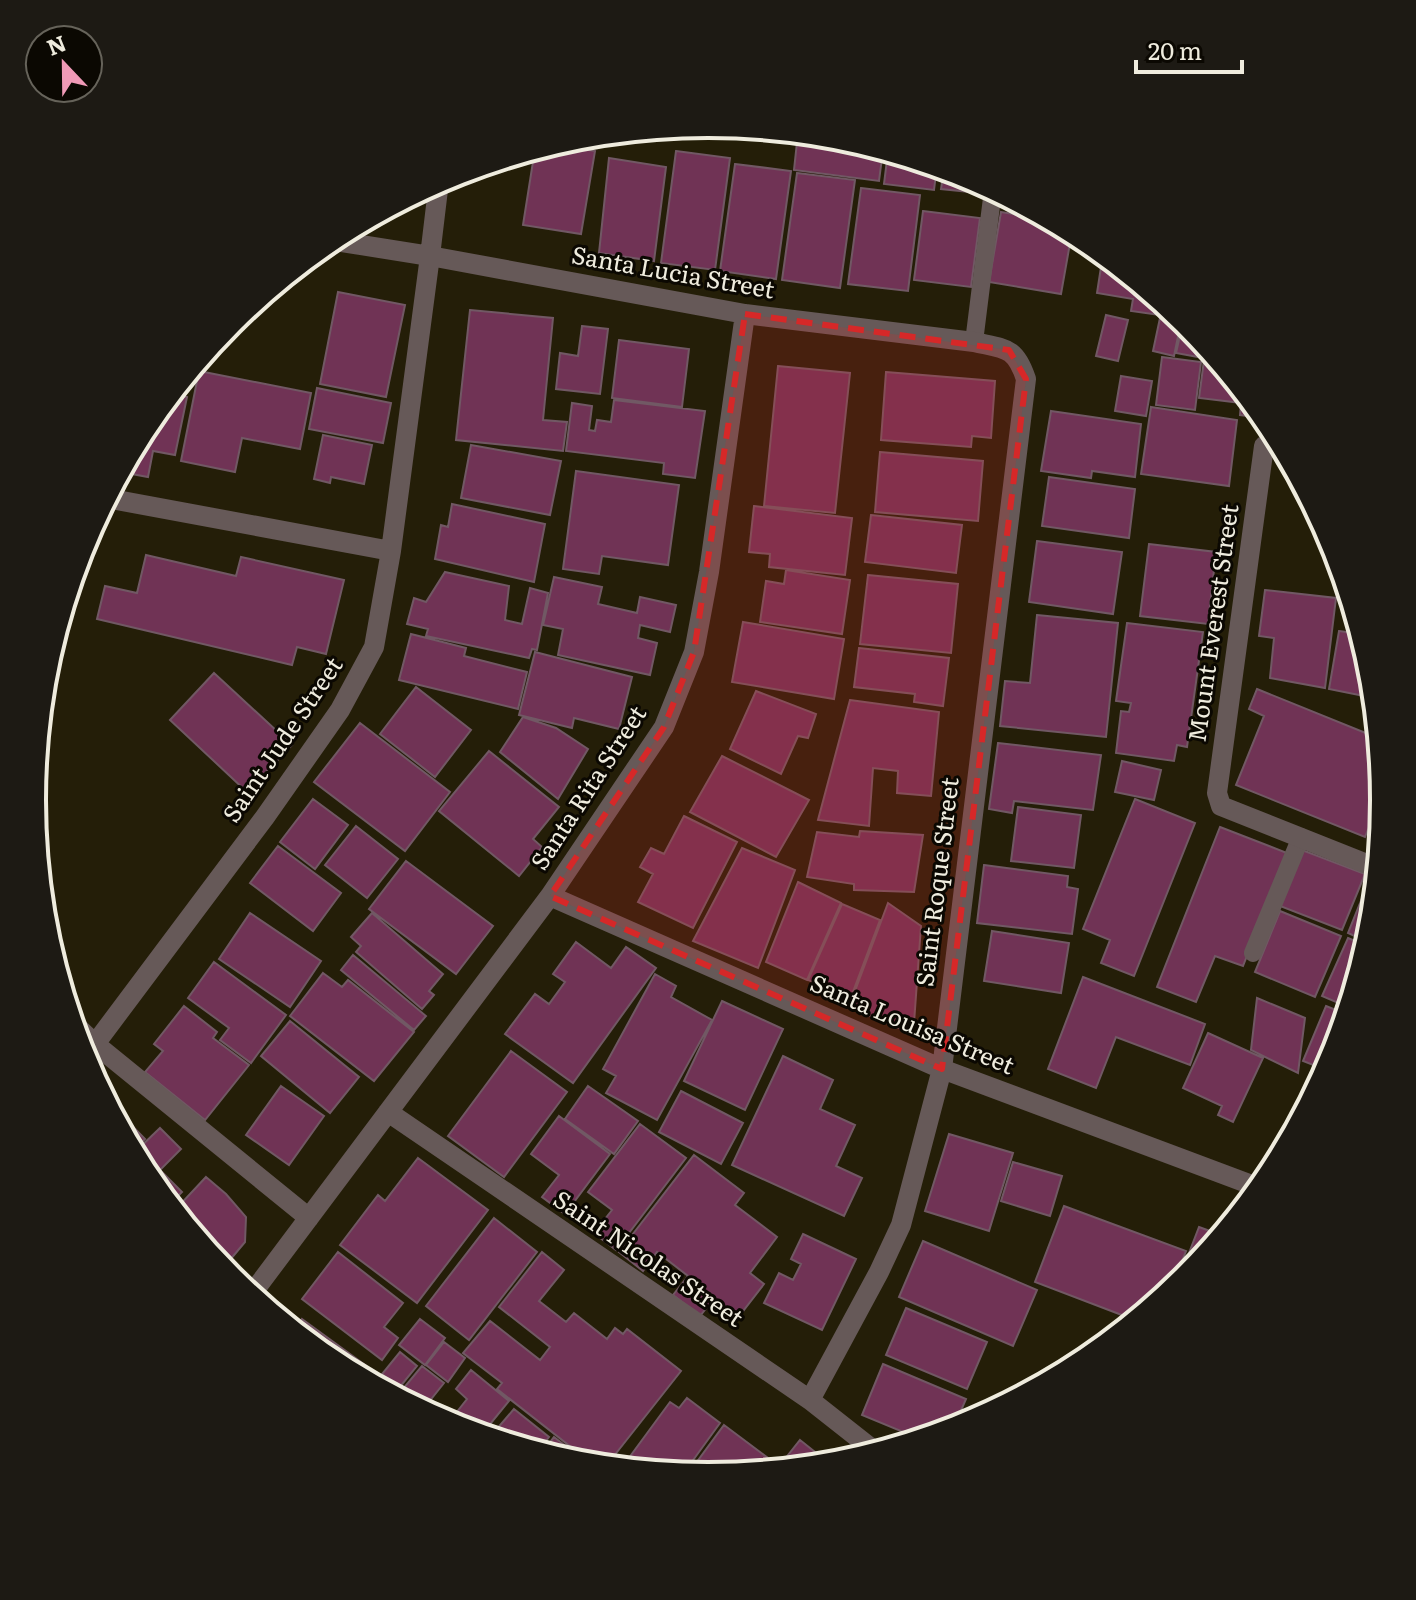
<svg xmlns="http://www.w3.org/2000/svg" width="1416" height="1600" font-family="Literata,serif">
<rect width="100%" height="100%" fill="#241e08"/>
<path fill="#703355" stroke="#715864" stroke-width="2" d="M798,133L840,137L883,150L879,181L794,170Z
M553,144L595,151L581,234L523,225L535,149Z
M676,151L730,158L715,270L661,263Z
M888,152L937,166L934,190L884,184Z
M609,158L666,167L654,261L599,253Z
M735,164L791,171L776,279L720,271Z
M944,169L967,176L980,183L979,193L941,189Z
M797,173L855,180L840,288L782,280Z
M861,188L920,195L908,291L848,284Z
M1002,194L1030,209L1000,204Z
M923,211L980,218L971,287L914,280Z
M1001,212L1051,220L1072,232L1061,294L989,282Z
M1103,254L1181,318L1131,311L1133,299L1097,293Z
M338,292L405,305L386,397L320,384Z
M470,310L553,318L543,420L567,422L563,451L456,440Z
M1106,315L1128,320L1118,361L1096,356Z
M1160,318L1181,322L1174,356L1153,351Z
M1183,322L1187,323L1211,352L1209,359L1176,353Z
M582,326L608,329L600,394L556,389L560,353L578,356Z
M619,340L689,349L682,407L612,398Z
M1162,357L1201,362L1195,410L1156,405Z
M1204,360L1219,362L1265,418L1240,415L1241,403L1199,398Z
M778,366L850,373L835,513L764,506Z
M199,371L311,393L300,449L242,438L235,472L181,461Z
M886,372L995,381L991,438L972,436L971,447L881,440Z
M1121,376L1152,381L1146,416L1115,411Z
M317,388L391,403L383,443L309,429Z
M171,394L187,397L175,455L153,451L148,477L121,472L146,424Z
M614,400L705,411L695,478L663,474L664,463L566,451L572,403L592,406L589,430L595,431L597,420L611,422Z
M1151,407L1237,420L1229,486L1141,474Z
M1051,411L1141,424L1135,477L1092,471L1091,478L1041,471Z
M323,435L372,445L364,484L331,477L330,483L314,479Z
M471,445L561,461L550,515L461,498Z
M880,452L983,461L978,521L875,512Z
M576,471L679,485L668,565L602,556L599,574L563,569Z
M1049,477L1135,489L1129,538L1042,526Z
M452,504L545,524L534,582L435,559L441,525L448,527Z
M754,506L852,518L845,575L769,567L770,554L749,552Z
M871,515L962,525L956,573L865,562Z
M1037,541L1122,552L1113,614L1029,602Z
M1149,544L1216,552L1208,624L1140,616Z
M146,555L236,576L241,557L344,580L326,654L297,647L292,665L97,619L105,586L137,593Z
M786,570L850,580L842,634L760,622L766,581L784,584Z
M445,572L509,586L505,620L522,624L530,588L548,593L537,650L532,649L529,658L426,636L428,629L407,624L414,598L426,602Z
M868,575L958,584L951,653L860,644Z
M554,577L602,587L598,604L637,613L640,597L676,605L670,632L640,625L638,638L657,643L650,675L558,655L563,629L543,625Z
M1265,590L1336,598L1325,688L1270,678L1274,638L1259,636Z
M1037,615L1118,623L1106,737L1000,726L1005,681L1030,683Z
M743,622L844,639L834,699L732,682Z
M1127,623L1203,632L1187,747L1177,745L1174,761L1116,753L1121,711L1129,712L1131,703L1116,701Z
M1339,631L1361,634L1371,669L1374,698L1329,689Z
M411,634L466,648L464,656L527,672L518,709L399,680Z
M859,648L949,658L943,706L914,702L915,694L854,687Z
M535,652L632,677L619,729L574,718L572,728L519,715Z
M214,673L292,745L247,792L170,720Z
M416,687L471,730L435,777L380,734Z
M1257,689L1378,738L1383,792L1365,837L1236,785L1264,716L1249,709Z
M756,691L816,714L808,738L798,736L781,774L730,749Z
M850,700L939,712L931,796L897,793L898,771L873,768L869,826L818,820Z
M523,717L556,728L588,749L558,799L500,752Z
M360,723L450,792L405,851L314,782Z
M998,743L1101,755L1093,810L1014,801L1012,813L989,809Z
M489,751L559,807L533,839L542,847L519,876L439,811Z
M722,756L809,800L776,857L690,812Z
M1122,761L1161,770L1154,800L1115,792Z
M313,799L348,825L315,869L280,842Z
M1135,799L1195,823L1134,976L1101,963L1110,940L1083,929Z
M1018,807L1081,815L1074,868L1011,861Z
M684,816L737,842L693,928L638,902L653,874L640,867L651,848L664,854Z
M356,826L398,859L367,898L325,865Z
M1220,827L1287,853L1243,966L1215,956L1196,1002L1157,987Z
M860,831L923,835L914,892L854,890V884L807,877L817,832L859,837Z
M278,846L341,893L313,931L250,883Z
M742,848L795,870L758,968L693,941Z
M1302,850L1365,874L1342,930L1280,906Z
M406,861L493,926L456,974L369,909Z
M984,865L1068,876L1067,887L1078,889L1072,934L977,923Z
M798,882L841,903L807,980L766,962Z
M1367,886L1375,890L1371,932L1368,942L1348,933Z
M888,903L921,926L914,1023L898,1028L849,1007Z
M842,904L880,920L851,997L808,980Z
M1280,911L1341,936L1315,997L1255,972Z
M250,913L321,961L290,1007L219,959Z
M372,913L443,974L429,991L434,995L422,1009L356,952L361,946L351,937Z
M992,931L1069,943L1061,993L984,981Z
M1348,938L1367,946L1350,1001L1346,999L1343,1005L1322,996Z
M576,942L611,968L626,947L656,968L573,1083L505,1034L535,994L549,1004L565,982L553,974Z
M353,955L426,1016L414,1030L341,970Z
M214,962L286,1015L251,1063L220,1040L229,1028L188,998Z
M323,973L342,987L348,980L414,1032L374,1081L290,1016Z
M655,974L676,986L671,997L712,1020L657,1120L606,1093L616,1076L603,1069Z
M1083,977L1205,1024L1190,1065L1116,1037L1096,1088L1048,1069Z
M1257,998L1305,1018L1298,1073L1251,1050Z
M722,1001L783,1029L745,1110L684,1081Z
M184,1006L217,1032L213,1038L249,1065L205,1120L145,1072L163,1051L154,1044Z
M1326,1006L1346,1014L1332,1059L1326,1070L1303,1061Z
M290,1021L359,1077L330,1113L261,1056Z
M1208,1033L1263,1058L1233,1122L1218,1115L1222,1106L1183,1088Z
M511,1051L567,1092L504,1177L448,1136Z
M783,1056L833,1080L820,1109L855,1125L836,1166L862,1178L844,1216L732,1165Z
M281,1086L324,1116L289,1165L246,1135Z
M588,1086L638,1121L614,1154L565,1119Z
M681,1091L743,1123L721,1164L659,1132Z
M105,1098L145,1139L133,1151Z
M559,1116L610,1154L565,1214L542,1197L559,1175L531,1154Z
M640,1124L686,1158L616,1250L594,1233L612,1210L588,1192Z
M160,1128L181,1149L160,1170L182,1192L170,1204L146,1175L134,1153Z
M949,1134L1013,1153L989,1231L925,1211Z
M694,1155L744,1193L735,1205L777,1237L750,1273L764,1284L733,1324L708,1306L700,1316L673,1295L688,1276L657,1252L643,1271L619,1252Z
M418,1158L488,1210L417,1303L340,1245L378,1195L385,1201Z
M1013,1162L1062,1176L1050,1216L1001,1201Z
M206,1177L226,1194L246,1217L245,1242L224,1267L232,1276L230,1278L175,1210Z
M1064,1206L1186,1251L1171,1290L1135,1320L1035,1282Z
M494,1218L537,1252L469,1340L426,1306Z
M1199,1227L1221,1235L1186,1278L1176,1287Z
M803,1234L856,1259L822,1330L764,1303L779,1273L793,1280L801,1264L791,1259Z
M923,1241L1037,1290L1013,1346L899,1297Z
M338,1252L403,1303L384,1327L398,1338L382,1360L302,1299Z
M542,1252L564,1270L539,1301L566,1322L574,1313L607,1339L615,1328L623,1334L627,1329L681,1371L606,1466L594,1465L497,1389L502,1383L463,1353L490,1321L540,1360L550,1347L499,1307Z
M906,1308L987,1342L967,1389L886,1355Z
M302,1319L365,1365L357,1375L332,1362L294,1330Z
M420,1319L445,1338L425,1365L399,1345Z
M444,1342L465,1358L448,1382L426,1365Z
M400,1352L417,1366L399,1388L382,1374Z
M883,1364L966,1399L953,1429L920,1439L862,1415Z
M422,1366L444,1383L424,1408L402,1390Z
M471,1370L509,1401L482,1434L456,1413L467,1399L456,1389Z
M687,1398L720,1423L683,1474L623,1466L670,1402L679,1408Z
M434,1406L450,1419L447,1423L428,1413Z
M514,1409L549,1437L538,1451L499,1440L502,1436L495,1431Z
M724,1425L776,1464L771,1470L708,1476L688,1474Z
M554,1437L589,1464L576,1463L542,1453Z
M800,1440L830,1464L777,1469Z"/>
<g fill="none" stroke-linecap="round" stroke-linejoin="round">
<path stroke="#665958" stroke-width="18" d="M974,342L993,190
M1253,953L1301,837"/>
<path stroke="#665958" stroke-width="20" d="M329,240L430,256L745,314L974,342C1005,349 1015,346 1026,379L942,1069L901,1225L879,1272L810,1400
M1264,446L1217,793L1221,806L1377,868
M106,498L391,551
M550,896L942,1069L1260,1188
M72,1022L95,1044L309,1218
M95,1044L265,817L340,710L374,647L391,551L430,256L439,181
M388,1112L810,1400L876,1452
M251,1295L550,896L664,727L694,652L709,572L745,314"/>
</g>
<path fill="#d62828" fill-opacity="0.2" stroke="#d62828" stroke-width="6" stroke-dasharray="16 10" stroke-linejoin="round" d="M745,314L1009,350L1026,379L942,1069L550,896L664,727L694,652Z"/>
<g text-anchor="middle" stroke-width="6" stroke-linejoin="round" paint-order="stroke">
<g font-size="24" fill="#efecde" stroke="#0b0802">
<text transform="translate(673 273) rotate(10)" y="8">Santa Lucia Street</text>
<text transform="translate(1214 623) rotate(-82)" y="8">Mount Everest Street</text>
<text transform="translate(283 740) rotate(-56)" y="8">Saint Jude Street</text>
<text transform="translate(589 788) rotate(-57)" y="8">Santa Rita Street</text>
<text transform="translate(938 882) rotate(-83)" y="8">Saint Roque Street</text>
<text transform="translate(912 1025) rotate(23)" y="8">Santa Louisa Street</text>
<text transform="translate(648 1259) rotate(34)" y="8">Saint Nicolas Street</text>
</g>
</g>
<path d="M0 0H1416V1600H0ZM46 800a662 662 0 1 1 1324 0a662 662 0 1 1-1324 0Z" fill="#1d1a14" fill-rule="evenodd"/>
<path fill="none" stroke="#efecde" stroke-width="4" d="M46 800a662 662 0 1 1 1324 0a662 662 0 1 1-1324 0Z"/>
<g transform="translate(64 64) rotate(338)"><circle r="38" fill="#0b0802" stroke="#66635a" stroke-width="2"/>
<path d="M0-6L14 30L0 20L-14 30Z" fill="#f09ab7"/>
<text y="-12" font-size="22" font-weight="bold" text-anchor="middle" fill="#efecde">N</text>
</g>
<path d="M1136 60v12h106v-12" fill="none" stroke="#efecde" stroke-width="4"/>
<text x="1148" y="60" font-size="24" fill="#efecde" stroke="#0b0802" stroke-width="6" paint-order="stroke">20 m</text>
</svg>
